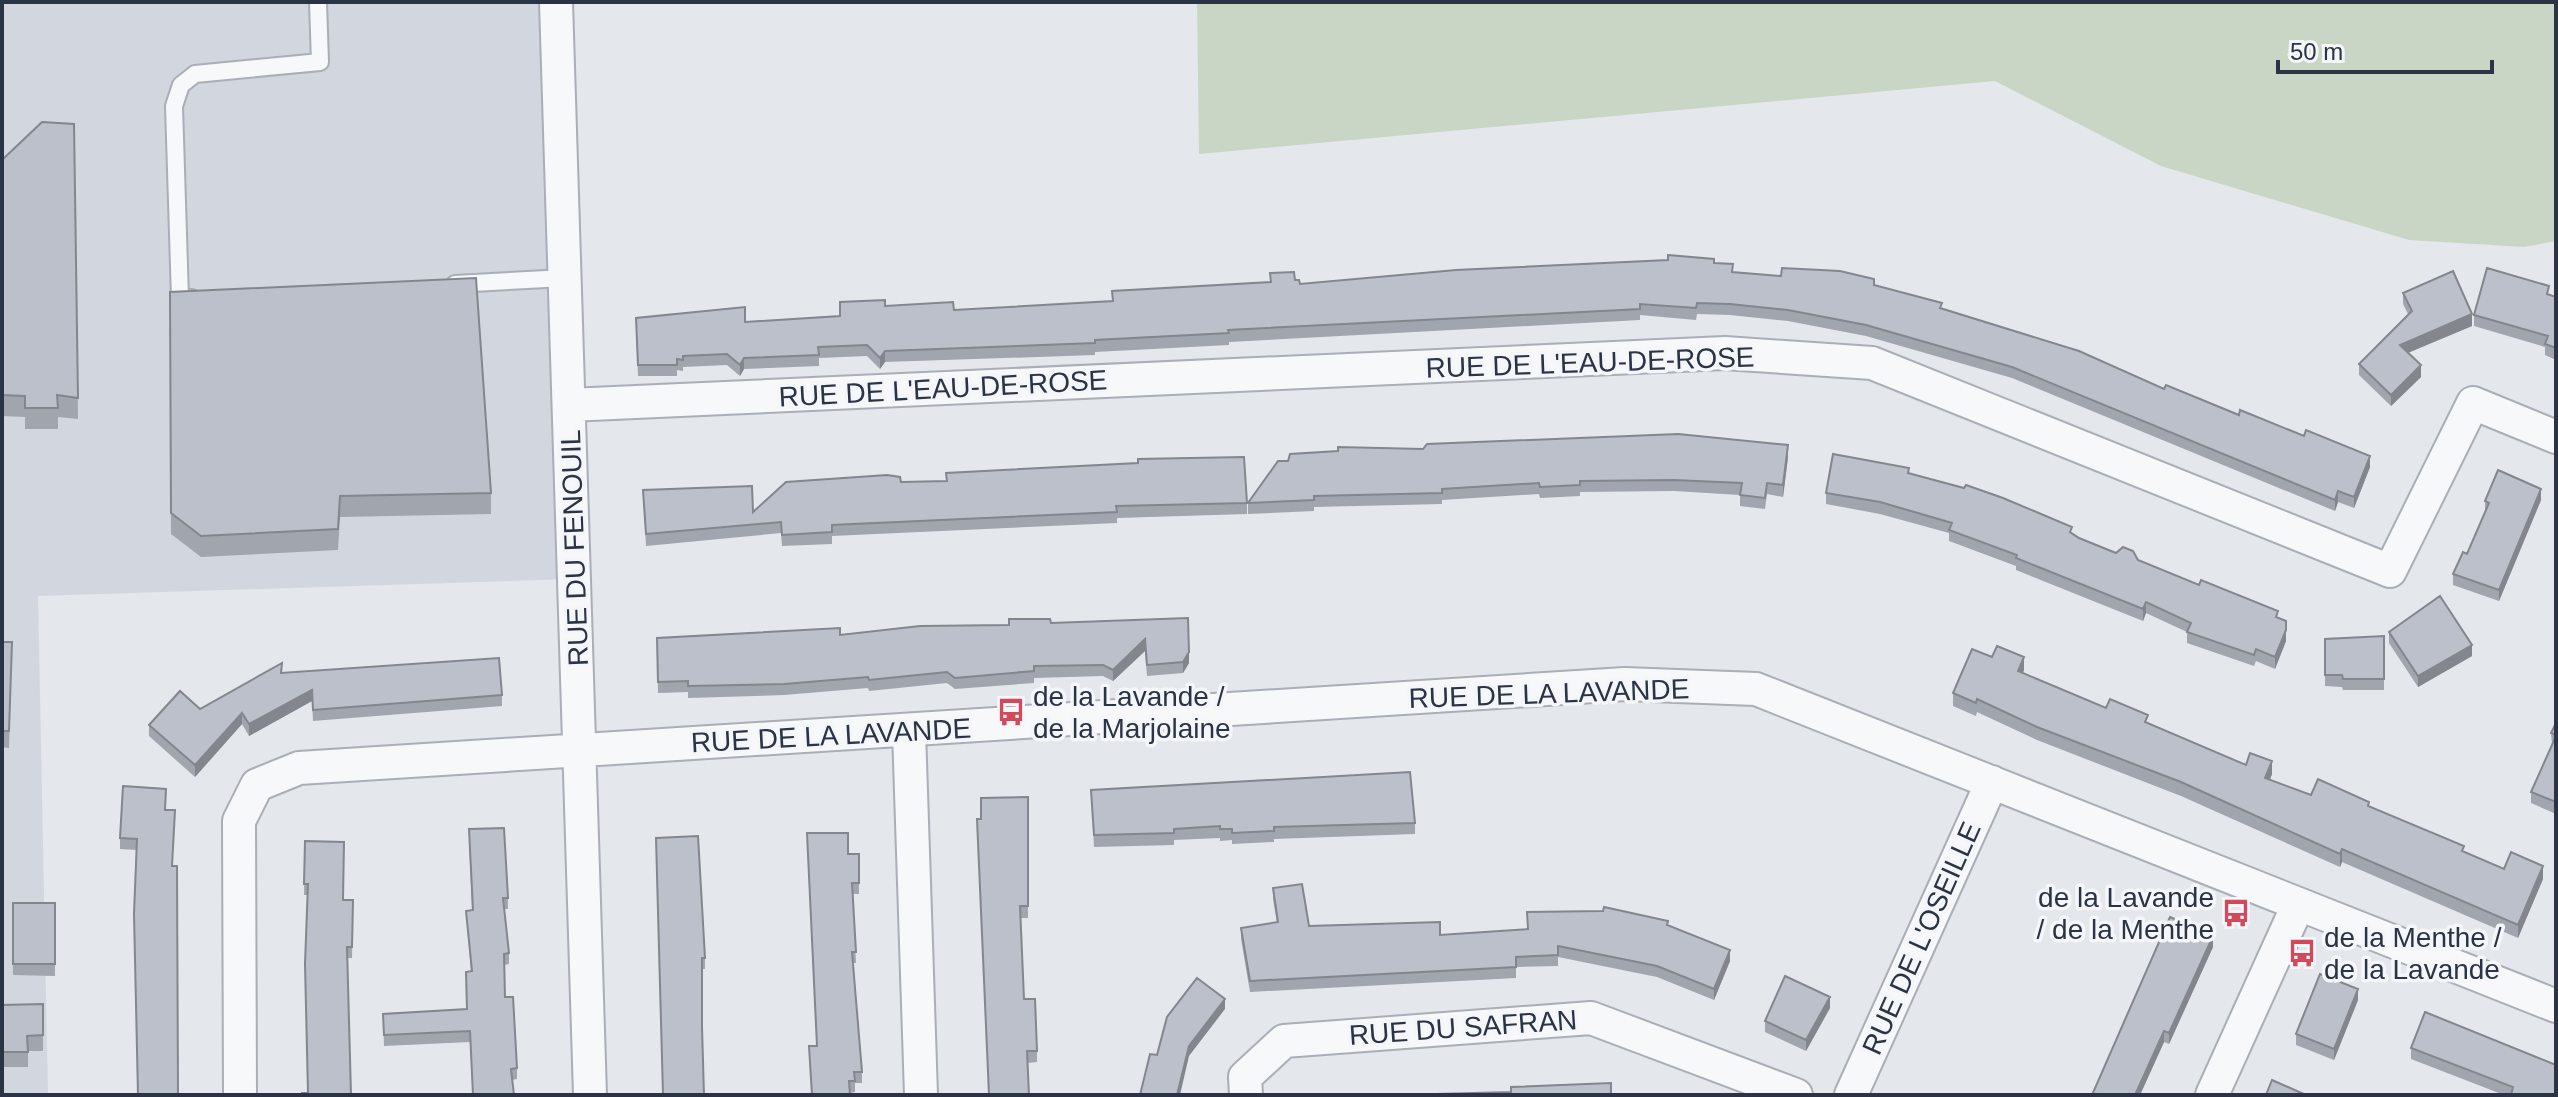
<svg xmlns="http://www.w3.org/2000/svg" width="2558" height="1097" font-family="Helvetica,sans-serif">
<rect width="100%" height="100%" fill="#e4e7ec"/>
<path fill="#d2d6de" d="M2,2H556L575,579L38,596L48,1095H2Z"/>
<path fill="#c9d6c5" d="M1197,2H2556V241L2524,247L2409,240L2161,166L1995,81L1199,154Z"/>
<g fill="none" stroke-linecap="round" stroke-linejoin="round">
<defs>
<path id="lane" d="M455,284L565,278
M192,298H180L174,106L181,85L195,74L320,62L318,2"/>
<path id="street" d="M556,2L590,1095
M569,405L1725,353L1872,363L2390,571L2473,403L2556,437
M909,731L921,1095
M240,1095L239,821L257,785L299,768L1625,684L1756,689L2556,1006
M1246,1095L1245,1077L1284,1041L1591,1018L1796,1095
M1851,1095L1992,782
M2212,1095L2298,905"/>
</defs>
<use href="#lane" stroke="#a9aeb7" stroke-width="20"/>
<use href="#street" stroke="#a9aeb7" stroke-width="36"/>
<use href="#lane" stroke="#f7f8fa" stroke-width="16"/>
<use href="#street" stroke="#f7f8fa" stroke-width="32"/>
</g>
<path fill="#a1a5ae" d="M74,124L78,419L58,417V429H25V417L2,416V160Z
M1714,263L1733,272L1874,285L2164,389L2370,467L2354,508L2338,502L2335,511L2012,378L1866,336L1788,321L1730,315L1697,314L1696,320L1640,315V320L1229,342V345L1095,352V355L885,362L880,369L867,356L819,358V366L744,369L740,376L727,365L683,367V371L677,370V376H638L636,329L840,316L885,306L954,310L1113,301L1295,280L1300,284Z
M170,292L491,493V514L340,517L338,550L201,557L171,534Z
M2403,293L2472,326L2408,353L2421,377L2391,406L2359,375V364L2408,314L2403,304Z
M2549,294L2556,297V360L2545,355V347L2474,326V315Z
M1788,457L1783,497L1767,494L1765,509L1740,506V495L1674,491L1580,492V496L1540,498L1539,494L1442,500V504L1314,507V511L1248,514V503L1278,461Z
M1909,473L2072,533L2079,538L2116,553L2138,560L2278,618L2286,641L2275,669L2256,661L2254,666L2187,643V632L2146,613L2143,621L2016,570V566L1949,541V533L1880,514L1826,504V493Z
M901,482L1247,503V514L1117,518V523L832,536V544L782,546L781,533L646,546L643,490L753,512Z
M2541,500L2499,601L2453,585V574L2467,554L2485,513V501Z
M1188,618L1189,663L1183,673L1147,676L1145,651L1113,681L1103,676L1034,678V683L955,689L947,683L869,691L868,688L784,695L688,698V692L658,693L657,638L840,635L1051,623Z
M2389,632L2472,656L2418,687L2389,643Z
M2384,636V690H2343L2342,687L2325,686V639Z
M2,642H12L9,748L2,747Z
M1992,657L2024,670L2023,673L2106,708L2148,723L2246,765L2272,774L2270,780L2311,795L2369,806L2464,852L2504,869L2543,879L2518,938L2342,862L2340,867L2181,796L2037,740L1977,712L1976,716L1953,706V693Z
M282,673L502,695V706L313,721L312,701L249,736L242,724L195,777L149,736V725L200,709Z
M2556,723V814L2531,803V792L2552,744L2551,733Z
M1091,790L1415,823V834L1274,839V842L1232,844V840L1220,841V838L1174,840V845L1094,847Z
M1028,797V918H1020L1024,999L1037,1051V1062L1028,1063L981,819Z
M165,810L175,821L172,866L178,1095L137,850L120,849V838Z
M656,838L705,958V969H702V1027Z
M469,840L508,898V909H504L509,953V964L505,965V997L517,1068V1079L512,1080L470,1042L384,1046L383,1014L467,1009L471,972L466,911L472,910Z
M305,841L343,900H353L352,958H348L308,1093V895H304Z
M848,854H859V894H853L856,963H852L862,1072V1083H855V1092L850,1093L816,1046Z
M1273,888L1309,926L1440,935L1730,961L1714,1000L1657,977L1558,957V966L1516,967V978L1250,992L1241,939V928L1277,923L1273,899Z
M13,903H55V976L13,975Z
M2213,947L2169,1044L2164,1042L2140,1095H2092Z
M2358,1000L2334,1060L2296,1045V1034Z
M43,1004V1051H28V1067H2V1005Z
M1830,1008L1806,1051L1765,1032V1021Z
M2411,1048L2556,1095H2504L2411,1059Z"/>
<path fill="#83868d" d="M2472,314V326L2400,356V345Z
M885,351V362L880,369V358Z
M744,358V369L740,376V365Z
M2421,365V377L2391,406V395Z
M1788,445V457L1783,497V485Z
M2370,456V467L2354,508V497Z
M2541,489V500L2499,601V590Z
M2338,491V502L2335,511V500Z
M2146,602V613L2143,621V609Z
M2286,630V641L2275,669V657Z
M1145,639V651L1113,681V670Z
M2472,645V656L2418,687V676Z
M1189,652V663L1183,673V662Z
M2024,657V670L2018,684V671Z
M312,690V701L249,736V724Z
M242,713V724L195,777V765Z
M2272,761V774L2265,791V778Z
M2342,849V862L2340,867V854Z
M2543,866V879L2518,938V925Z
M2213,936V947L2169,1044V1033Z
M1730,950V961L1714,1000V989Z
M2358,989V1000L2334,1060V1049Z
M1830,997V1008L1806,1051V1040Z
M1225,999V1009L1189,1056L1180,1095H1177L1189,1046Z
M2164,1031V1042L2140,1095H2135Z"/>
<path fill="#bbc0ca" stroke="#83868d" stroke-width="2" d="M42,122L74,124L78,398L57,395L58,408H25V396L2,395V160Z
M1668,255L1714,259V263L1733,264L1732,272L1781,276L1782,268L1840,271L1874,279V285L1942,303L1940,308L2079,351L2164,389L2166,385L2239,415L2240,410L2304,436L2306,430L2370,456L2354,497L2338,491L2335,500L2012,367L1866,325L1788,310L1730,304L1697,303L1696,308L1640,304V309L1228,330L1229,333L1095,340V343L885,351L880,358L867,345L818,347L819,355L744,358L740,365L727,354L683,356V360L677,359V365H638L636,318L745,307V322L840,316V302L885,300V306L953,302L954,310L1113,301L1112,291L1271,282L1270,273L1294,272L1295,280H1299L1300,284L1456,270L1668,260Z
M2487,268L2549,286L2547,294L2556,297V348L2545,344L2548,336L2474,315Z
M2453,271L2472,314L2400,345L2421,365L2391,395L2359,364L2412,311L2403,293Z
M476,278L491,493L340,496L338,529L201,536L171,513L170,292Z
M1678,434L1788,445L1783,485L1767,483L1765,498L1740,495L1742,483L1674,480L1580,481V485L1540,487L1539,483L1442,489V493L1314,496V500L1248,503L1278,461H1288L1290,454L1338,451V447L1423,449L1427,444Z
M1833,454L1909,468L1908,473L1964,488L1966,485L2003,498L2072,527L2070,532L2079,538L2116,553L2123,547L2133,551L2138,560L2199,585L2201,580L2278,611L2276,617L2286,621V630L2275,657L2256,649L2254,655L2187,632L2191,623L2146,602L2143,609L2016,558L2017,555L1949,530L1952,523L1880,502L1826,493Z
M1244,457L1247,503L1116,506L1117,512L832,525V532L782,535L781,522L646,534L643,490L752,486L753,512L786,482L887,475L900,477L901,482L947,481L946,473L1138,463V459Z
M2498,470L2541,489L2499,590L2453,574L2463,552L2467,554L2489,503L2485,501Z
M2440,596L2472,645L2418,676L2389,632Z
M1188,618L1189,652L1183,662L1147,665L1145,639L1113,670L1103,665L1034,666V671L955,678L947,672L869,680L868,677L784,684L688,686V681L658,682L657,638L840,628V635L920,626L1009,625V619H1050L1051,623Z
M2384,636V679H2343L2342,675H2325V639Z
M2,642H12L9,731H2Z
M1997,646L2024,657L2018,671L2106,708L2110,699L2148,715L2145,722L2246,765L2250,753L2272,761L2265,778L2311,795L2318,779L2369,802L2368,806L2464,846L2462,851L2504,869L2511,852L2543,866L2518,925L2342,849L2340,854L2181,782L2037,727L1977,699L1976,703L1953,693L1972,649L1992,657Z
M499,658L502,695L313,710L312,690L249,724L242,713L195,765L149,725L180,691L200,709L282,663L281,673Z
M2556,723V735L2551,733Z
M2556,736V802L2531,792Z
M1410,772L1415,823L1274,827V831L1232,833V829H1220V826L1174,829V833L1094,835L1091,790Z
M123,786L166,789L165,810H175L172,866H177L178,1095H138L134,914L137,839L120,838Z
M1028,797V906H1020L1024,999H1035L1037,1051H1027L1029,1095H989L977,819H981V798Z
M504,828L508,898H503L509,953L504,954L505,997H513L517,1068L511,1069L514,1095H473L470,1031L384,1035L383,1014L467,1009L466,972L472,971L466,911L473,910L469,829Z
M807,833H848V854H859V883H852L856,952H852L862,1072H854L855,1081H849L850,1095H812L809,1046H817Z
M698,836L705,958H702V1027L704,1095H663L656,838Z
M305,841L344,842L343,900H353L352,947H347L351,1095H302V1093H308L305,964L308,884H304Z
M1302,884L1309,926L1440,922V935L1528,929L1527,912L1603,911L1604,907L1668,921L1667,925L1730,950L1714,989L1657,966L1558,946V955L1516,957V967L1250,981L1241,928L1278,922L1273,888Z
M13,903H55V964H13Z
M2170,917L2213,936L2169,1033L2164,1031L2135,1095H2092Z
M2320,974L2358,989L2334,1049L2296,1034Z
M1785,976L1830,997L1806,1040L1765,1021Z
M1197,978L1225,999L1189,1046L1177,1095H1140L1150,1054L1157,1055L1167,1017Z
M43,1004V1035L27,1036L28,1052H2V1005Z
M2425,1012L2556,1065V1095H2511L2513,1087L2411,1048Z
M2272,1080L2306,1095H2266Z
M1611,1083V1095H1437V1094L1511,1092V1087Z"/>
<defs>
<symbol id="bus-bare" viewBox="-9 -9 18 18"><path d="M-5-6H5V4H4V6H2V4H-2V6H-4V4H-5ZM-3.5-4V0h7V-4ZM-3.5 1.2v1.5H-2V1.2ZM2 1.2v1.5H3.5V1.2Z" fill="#d1495b" stroke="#f4f6f9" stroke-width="2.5" paint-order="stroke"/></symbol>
</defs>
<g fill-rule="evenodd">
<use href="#bus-bare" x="991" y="692" width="40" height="40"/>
<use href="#bus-bare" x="2216" y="893" width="40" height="40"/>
<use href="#bus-bare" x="2282" y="933" width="40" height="40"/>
</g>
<g text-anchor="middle" stroke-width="7" stroke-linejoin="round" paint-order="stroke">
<g font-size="28" fill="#2b3445" stroke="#f4f6f9">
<text transform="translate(1590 362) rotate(-2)" y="10">RUE DE L'EAU-DE-ROSE</text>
<text transform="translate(943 388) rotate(-3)" y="10">RUE DE L'EAU-DE-ROSE</text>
<text transform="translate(574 548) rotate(-92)" y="10">RUE DU FENOUIL</text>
<text transform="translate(1549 693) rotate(-2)" y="10">RUE DE LA LAVANDE</text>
<text transform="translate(831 735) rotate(-3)" y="10">RUE DE LA LAVANDE</text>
<text transform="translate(1921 938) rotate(-66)" y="10">RUE DE L'OSEILLE</text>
<text transform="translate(1463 1027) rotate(-4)" y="10">RUE DU SAFRAN</text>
</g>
<g font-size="28" fill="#2b3445" stroke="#f4f6f9" text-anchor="start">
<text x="1033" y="706">de la Lavande /<tspan x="1033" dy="32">de la Marjolaine</tspan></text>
<text x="2214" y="907" text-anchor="end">de la Lavande<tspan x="2214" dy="32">/ de la Menthe</tspan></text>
<text x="2324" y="947">de la Menthe /<tspan x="2324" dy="32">de la Lavande</tspan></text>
</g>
</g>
<rect width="2558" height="1097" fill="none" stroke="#2b3445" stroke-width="8"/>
<path d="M2278 60v12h214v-12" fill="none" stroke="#2b3445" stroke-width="4"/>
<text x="2290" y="60" font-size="24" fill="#2b3445" stroke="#f4f6f9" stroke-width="6" paint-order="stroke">50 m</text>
</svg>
